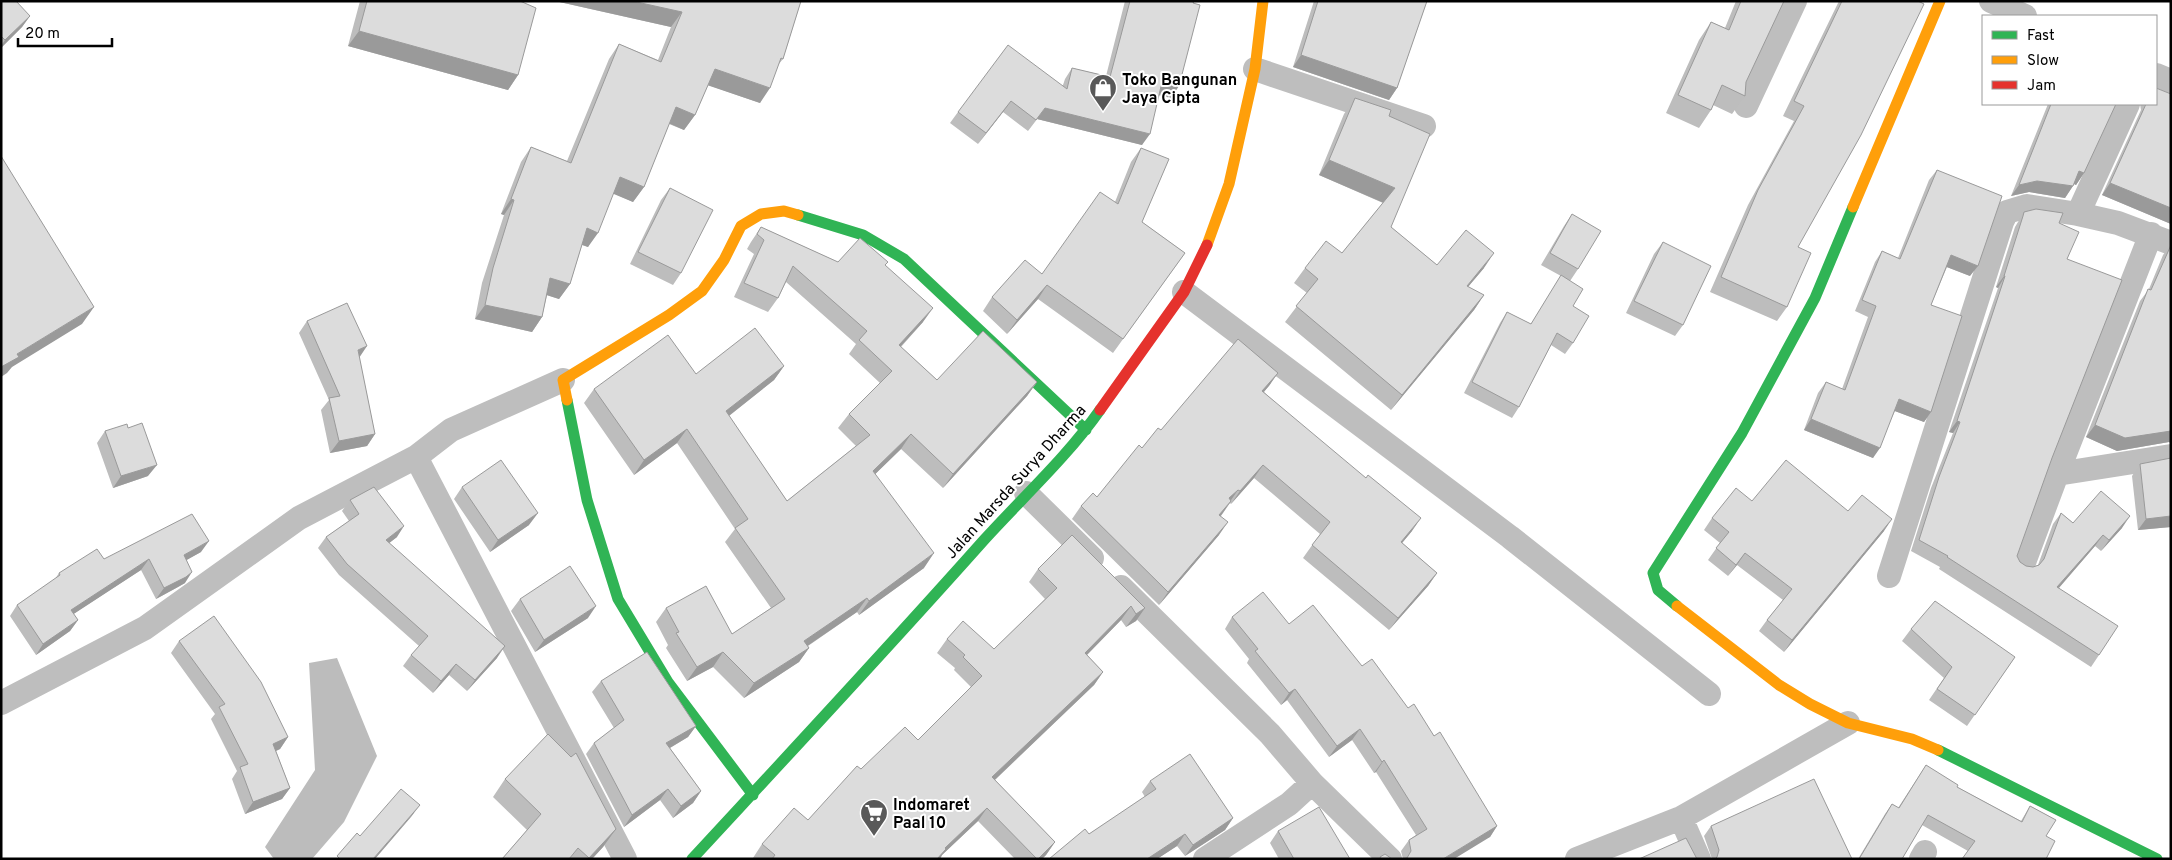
<svg xmlns="http://www.w3.org/2000/svg" width="2172" height="860" font-family="Overpass,sans-serif">
<rect width="100%" height="100%" fill="#fff"/>
<path fill="#bcbcbc" d="M337,658L377,756L344,822L312,859H274L265,847L315,770L309,663Z"/>
<g fill="none" stroke-linecap="round" stroke-linejoin="round">
<path stroke="#bebebe" stroke-width="24" d="M1991,1L2025,16
M1255,69L1424,126
M2156,75L2171,81
M2128,104L2078,214L2118,223L2171,243
M1746,106L1795,1
M1184,292L1510,537L1709,694
M416,457L625,859
M2057,474L2151,234
M1026,493L1092,558
M2023,565L2057,474L2171,456
M1889,576L2002,222L2007,212L2027,206L2078,214
M1121,587L1270,734L1312,783L1390,859
M1,703L145,628L299,518L416,457L451,430L563,380
M1681,818L1699,859
M1205,859L1289,804L1312,783
M1577,859L1681,818L1848,723
M1921,859L1925,852"/>
<path stroke="#30b455" stroke-width="11" d="M798,215L863,235L904,259L1086,430
M567,400L587,500L618,599L668,682L753,795
M1677,606L1658,590L1653,573L1742,433L1815,298L1853,207
M1938,750L2157,859
M692,859C790,753 888,648 984,540C1023,497 1067,457 1100,410"/>
<path stroke="#ff9f0a" stroke-width="11" d="M1853,207L1940,1
M1207,245L1229,184L1255,69L1263,1
M567,400L563,380L669,315L702,291L724,260L741,226L761,214L784,211L798,215
M1677,606L1779,685L1810,704L1848,723L1912,739L1938,750"/>
<path stroke="#e5322d" stroke-width="11" d="M1100,410L1184,292L1207,245"/>
</g>
<path fill="#bdbdbd" d="M1,1L30,16L22,27L1,48Z
M360,1H520L518,75L508,90L348,46Z
M555,1H801L783,59L778,65L760,103L708,85L695,115L684,130L669,124L644,187L633,202L613,193L588,247L582,245L570,284L559,299L547,295L542,317L532,332L475,319L482,283L504,215L501,214L521,162L531,147L567,161L609,59L619,44L658,60L671,27Z
M1125,1H1194L1171,98L1159,95L1142,145L1037,119L1028,131L1003,112L978,144L950,123L958,112L1063,85L1065,79L1072,68L1106,76Z
M1314,1H1427L1397,88L1389,100L1293,67Z
M1736,1H1784L1746,82L1745,96L1732,114L1713,105L1711,110L1699,128L1666,113L1699,40L1711,22L1725,28Z
M1839,1H1918L1798,247L1787,307L1777,321L1710,292L1748,205L1794,121L1783,116Z
M2171,94V224L2102,195L2141,110L2140,104H2156Z
M1355,98L1389,116L1391,227L1437,265L1484,268L1468,287L1484,295L1474,310L1391,410L1285,322L1307,293L1294,283L1305,268L1342,253L1383,203L1319,175L1344,114Z
M2048,104H2116L2084,173L2076,185L2074,184L2065,198L2029,192L2011,196Z
M1141,148L1142,222L1185,253L1113,353L1038,299L1007,334L983,311L992,297L1042,274L1115,202L1131,162Z
M1937,170L1970,276L1947,267L1931,305V412L1924,422L1895,411L1873,458L1804,430L1818,393L1826,382L1842,389L1868,317L1855,311L1875,262L1882,251L1898,258L1929,180Z
M670,188L681,273L673,285L630,264L661,200Z
M2024,212L2059,223L2067,259L2052,458L2017,556L2020,562L2026,566L2033,567L2038,565L2053,524L2061,513L2073,523L2122,528L2101,551L2095,546L2059,588L2099,655L2091,667L1939,569L1940,567L1911,551L1931,488L1953,433L1949,432L1998,288L1996,287L2015,227Z
M1572,214L1578,269L1570,281L1573,306V343L1565,354L1551,345L1519,407L1512,418L1464,393L1500,323L1507,312L1531,324L1561,276L1541,265L1564,226Z
M761,227L838,262L886,266L923,322L901,347L937,380L1037,382L1027,396L943,488L901,449L875,474L924,568L859,615L857,612L808,646L809,648L799,662L744,698L713,667L687,681L666,648L668,645L656,622L666,608L732,634L771,608L725,542L735,529L677,443L634,475L584,403L594,389L696,374L784,366L774,380L729,416L787,501L856,446L838,428L849,414L880,383L849,354L856,344L786,282L778,298L768,312L734,297L754,254L747,249L751,242Z
M1663,242L1683,325L1675,336L1626,313L1654,254Z
M2171,244V443L2169,442L2117,451L2086,437L2140,301L2149,289L2163,255Z
M307,321L359,357L375,434L367,446L330,453L321,410L329,400L299,333Z
M1278,373L1264,392L1412,531L1402,543L1437,573L1428,586L1389,630L1303,558L1320,534L1254,478L1231,504L1230,503L1221,516L1219,535L1159,605L1072,519L1081,506L1097,497L1142,448L1161,430Z
M128,428L148,476L113,488L97,443L105,431Z
M2140,464L2171,527L2138,530L2132,476Z
M462,487L529,525L490,552L454,499Z
M350,500L397,537L389,543L497,658L467,691L449,675L433,693L403,666L411,655L419,646L339,575L318,548L326,537L349,521L342,511Z
M1752,501L1848,511L1884,531L1784,652L1759,631L1767,620L1783,600L1737,565L1728,576L1708,560L1720,543L1704,530L1712,518Z
M201,552L186,560L185,583L178,587L156,599L141,570L73,614L78,620L70,631L36,655L10,616L17,605L55,579L59,573L104,559Z
M1038,569L1145,608L1136,621L1126,627L1121,620L1087,655L1103,672L1094,685L995,780L1055,842L1046,855L1042,859H1015L978,821L942,855L940,859H754L753,858L762,844L808,820L918,740L971,687L954,670L955,668L937,653L947,639L994,649L1045,599L1029,582Z
M520,599L588,618L535,652L511,611Z
M1232,617L1289,624L1362,666L1408,708L1434,736L1497,826L1490,837L1403,859L1401,851L1409,840L1416,835L1376,772L1374,773L1352,740L1329,757L1287,700L1281,705L1247,663L1249,659L1225,629Z
M1911,629L2015,657L1967,726L1929,700L1944,678L1902,641Z
M179,641L288,737L280,749L276,751L290,788L282,799L245,814L232,779L237,771L211,719L215,714L171,653Z
M601,681L696,726L688,737L670,748L701,791L693,803L673,818L660,800L624,827L586,754L594,743L614,728L592,692Z
M1926,765L1957,787L2021,821L2030,806L2056,820L1968,851L1922,825L1902,859H1858L1885,814L1892,804L1898,808Z
M505,779L616,829L603,847L592,859H502L527,830L493,797Z
M1150,781L1233,818L1225,830L1185,856L1177,846L1157,859H1049L1089,834L1145,797L1142,792Z
M1711,826L1852,859H1712L1704,836Z
M1278,831L1350,859H1279L1270,843Z"/>
<path fill="#9a9a9a" d="M555,1H632L682,12L671,27Z
M30,16L22,27L1,48V46L5,40Z
M359,31L518,75L508,90L348,46Z
M1301,55L1397,88L1389,100L1293,67Z
M715,69L770,88L760,103L704,84Z
M1162,82L1179,86L1171,98L1154,94Z
M1011,101L1003,112L978,144L986,133Z
M676,107L695,115L684,130L666,122Z
M1045,108L1150,134L1142,145L1037,119L1028,131Z
M1329,160L1395,188L1384,203L1319,175Z
M2079,171L2084,173L2076,185L2070,182Z
M620,177L644,187L633,202L609,192Z
M2037,181L2073,186L2065,198L2029,192L2011,196L2019,185Z
M2110,183L2171,208V224L2102,195Z
M511,199L514,200L504,215L501,214Z
M587,228L598,233L588,247L577,243Z
M1494,253L1484,268L1456,301L1467,286Z
M1951,255L1978,266L1970,276L1944,266Z
M2004,276H2005L1998,288L1996,287Z
M550,278L570,284L559,299L540,293Z
M1047,285L1038,299L1007,334L1017,320Z
M1484,295L1474,310L1391,410L1402,395Z
M485,305L542,317L532,332L475,319Z
M94,307L82,324L12,367L7,373L1,377V367L17,354Z
M933,308L923,322L889,359L899,345Z
M367,346L359,358L358,350Z
M784,366L774,380L716,426L726,411Z
M1278,373L1269,386L1253,404L1262,391Z
M1037,382L1027,396L943,488L953,474Z
M1899,399L1931,412L1924,422L1892,410Z
M1811,419L1880,448L1873,458L1804,430Z
M1957,421L1960,422L1953,433L1949,432Z
M2095,425L2171,431V443L2169,442L2117,451L2086,437Z
M687,429L677,443L634,475L644,460Z
M375,434L367,446L330,453L339,441Z
M911,434L901,449L863,486L873,471Z
M157,465L148,476L113,488L121,476Z
M1263,465L1254,478L1231,504L1240,491Z
M1238,490L1229,503V498Z
M1231,501L1222,514L1211,528L1219,515Z
M538,513L529,525L490,552L498,540Z
M2130,516L2122,528L2101,551L2109,540Z
M2171,516V527L2138,530L2146,519Z
M1421,518L1412,531L1392,555L1401,542Z
M1892,519L1884,531L1784,652L1792,640Z
M1228,522L1219,535L1159,605L1168,592Z
M404,526L397,537L379,551L386,540Z
M2103,535L2095,546L2050,598L2057,587Z
M209,541L201,552L176,566L184,555Z
M934,553L924,568L859,615L869,601Z
M1745,553L1737,565L1728,576L1736,565Z
M149,559L141,570L63,621L71,610Z
M192,572L185,583L178,587L156,599L164,588Z
M1437,573L1428,586L1389,630L1398,618Z
M867,598L857,612L794,655L804,641Z
M596,606L588,618L535,652L544,640Z
M1131,606L1121,620L1076,666L1085,653Z
M1145,608L1136,621L1126,627L1136,614Z
M78,620L70,631L36,655L43,644Z
M505,646L497,658L467,691L475,680Z
M809,648L799,662L744,698L754,683Z
M723,652L713,667L687,681L697,667Z
M456,664L449,675L433,693L441,681Z
M1103,672L1094,685L983,791L992,777Z
M1295,689L1287,700L1281,705L1289,693Z
M696,726L688,737L658,755L666,743Z
M1360,729L1352,740L1329,757L1337,746Z
M288,737L280,749L265,756L273,744Z
M1384,760L1376,772L1374,773L1382,762Z
M290,788L282,799L245,814L253,802Z
M668,789L660,800L624,827L632,815Z
M701,791L693,803L673,818L681,806Z
M420,805L411,817L375,859H373Z
M987,808L978,821L942,855L940,859H937L945,848Z
M1233,818L1225,830L1185,856L1193,845Z
M1497,826L1490,837L1454,859H1443Z
M616,829L603,847L592,859H588Z
M1185,834L1177,846L1157,859H1147Z
M1055,842L1046,855L1042,859H1038Z"/>
<path fill="#dcdcdc" stroke="#9a9a9a" d="M1,1H16L30,16L5,40L1,36Z
M367,1H520L536,8L518,75L359,31Z
M632,1H801L783,59L781,58L770,88L715,69L695,115L676,107L644,187L620,177L598,233L587,228L570,284L550,278L542,317L485,305L493,268L514,200L511,199L531,147L571,163L619,44L661,62L682,12Z
M1130,1H1194L1193,3L1200,5L1179,86L1162,82L1150,134L1045,108L1036,120L1011,101L986,133L958,112L1008,45L1067,89L1072,68L1110,77Z
M1318,1H1427L1397,88L1301,55Z
M1741,1H1784L1746,82L1745,96L1722,85L1711,110L1678,95L1711,22L1729,30Z
M1842,1H1918L1924,4L1861,135L1798,247L1811,253L1787,307L1721,277L1758,190L1804,106L1794,101Z
M2156,88L2171,94V208L2110,183L2146,104H2156Z
M1355,98L1391,110L1389,116L1430,134L1391,227L1437,265L1466,230L1494,253L1467,286L1484,295L1402,395L1296,306L1318,279L1305,268L1326,241L1342,253L1395,188L1329,160Z
M2051,104H2116L2084,173L2079,171L2073,186L2037,181L2019,185Z
M1141,148L1169,159L1142,222L1185,253L1123,339L1047,285L1017,320L992,297L1025,260L1042,274L1100,192L1118,204Z
M1,156L94,307L17,354L19,357L1,367Z
M1937,170L2002,196L1978,266L1951,255L1931,305L1962,316L1931,412L1899,399L1880,448L1811,419L1826,382L1845,390L1876,306L1862,300L1882,251L1900,259Z
M670,188L713,210L681,273L638,252Z
M2036,209L2063,213L2059,223L2079,232L2067,259L2122,280L2052,458L2017,556L2020,562L2026,566L2033,567L2039,565L2044,559L2061,513L2073,523L2101,491L2130,516L2109,540L2103,535L2057,587L2118,626L2099,655L1947,557L1948,556L1919,540L1939,477L1960,422L1957,421L2005,276H2004L2023,216L2024,212Z
M1572,214L1601,231L1578,269L1550,253Z
M761,227L838,262L860,238L888,262L885,265L933,308L899,345L937,380L983,331L1037,382L953,474L911,434L873,471L934,553L869,601L867,598L804,641L809,648L754,683L723,652L697,667L676,633L679,632L666,608L706,586L732,634L785,599L735,528L748,519L687,429L644,460L594,389L668,335L696,374L755,328L784,366L726,411L787,501L870,435L849,414L892,371L859,340L867,331L793,266L778,298L744,283L764,240L757,234Z
M1663,242L1711,266L1683,325L1634,301Z
M2171,245V431L2125,438L2095,425L2148,289L2151,290Z
M1561,275L1583,289L1573,306L1589,316L1573,343L1557,333L1519,407L1472,382L1507,312L1531,324Z
M347,303L367,346L358,350L375,434L339,441L329,398L340,396L307,321Z
M1238,339L1278,373L1262,391L1366,478L1368,475L1421,518L1401,542L1437,573L1398,618L1312,545L1330,522L1263,465L1240,491L1238,490L1229,498L1231,501L1219,515L1228,522L1168,592L1081,506L1093,493L1097,497L1139,445L1142,448L1158,428L1161,430Z
M142,423L157,465L121,476L105,431L127,424L128,428Z
M2171,458V516L2146,519L2140,464Z
M501,460L538,513L498,540L462,487Z
M1786,460L1848,511L1862,495L1892,519L1792,640L1767,620L1792,589L1745,553L1736,565L1716,548L1729,532L1712,518L1736,488L1752,501Z
M374,487L404,526L386,540L505,646L475,680L456,664L441,681L411,655L428,636L347,564L326,537L359,514L350,500Z
M192,514L209,541L184,555L192,572L186,577L164,588L149,559L71,610L78,620L43,644L17,605L60,575L59,573L97,549L104,559Z
M1072,535L1145,608L1136,614L1131,606L1085,653L1103,672L992,777L1055,842L1038,859H1037L987,808L945,848L946,849L937,859H772L775,855L762,844L794,808L808,820L857,766L861,769L905,727L918,740L982,676L963,657L965,655L947,639L963,621L994,649L1057,588L1038,569Z
M570,566L596,606L544,640L520,599Z
M1263,592L1289,624L1313,605L1362,666L1372,659L1408,708L1414,704L1434,736L1440,732L1497,826L1443,859H1403L1407,858L1411,851L1409,840L1427,829L1384,760L1382,762L1360,729L1337,746L1295,689L1289,693L1255,651L1258,649L1232,617Z
M1935,601L2015,657L1975,715L1937,689L1952,667L1911,629Z
M214,616L261,682L288,737L273,744L290,788L253,802L240,767L248,764L219,707L225,704L179,641Z
M647,652L696,726L666,743L701,791L681,806L668,789L632,815L594,743L624,720L601,681Z
M548,734L571,757L576,753L616,829L589,858L578,848L569,859H502L541,814L505,779Z
M1190,754L1233,818L1193,845L1185,834L1147,859H1049L1085,829L1089,834L1156,789L1150,781Z
M1926,765L1958,785L1957,787L2022,822L2030,806L2056,820L2046,836L2055,841L2046,859H1962L1975,841L1928,815L1902,859H1859L1892,804L1899,808Z
M1814,779L1852,859H1715L1717,857L1719,850L1711,826Z
M401,789L420,805L373,859H340L337,856L357,833L360,836Z
M1319,807L1350,859H1294L1278,831Z
M1686,838L1697,859H1639Z
M1385,854L1392,859H1381L1380,857Z"/>
<defs>
<symbol id="shop-pin" viewBox="-11 -11 22 30"><path d="M0 17L-7.5 6A9.5 9.5 0 1 1 7.5 6Z" fill="#595959" stroke="#fff"/><path d="M-5-2.5h2.3a2.7 3.5 0 0 1 5.4 0H5L5.5 6h-11ZM-1.5-2.5h3a1.5 2.3 0 0 0-3 0Z" fill="#fff"/></symbol>
<symbol id="supermarket-pin" viewBox="-11 -11 22 30"><path d="M0 17L-7.5 6A9.5 9.5 0 1 1 7.5 6Z" fill="#595959" stroke="#fff"/><path d="M-6-5.5h2.5l.6 2H6L4.5 2H-2.5L-4.4-4H-6ZM-1.5 3.2a1.3 1.3 0 1 0 .1 0ZM3 3.2a1.3 1.3 0 1 0 .1 0Z" fill="#fff"/></symbol>
</defs>
<g fill-rule="evenodd">
<use href="#shop-pin" x="1087" y="72" width="32" height="43"/>
<use href="#supermarket-pin" x="858" y="797" width="32" height="43"/>
</g>
<g text-anchor="middle" stroke-width="4" stroke-linejoin="round" paint-order="stroke">
<g font-size="16" font-weight="bold" fill="#000" stroke="#fff" text-anchor="start">
<text x="1122" y="85">Toko Bangunan<tspan x="1122" dy="18">Jaya Cipta</tspan></text>
<text x="893" y="810">Indomaret<tspan x="893" dy="18">Paal 10</tspan></text>
</g>
<g font-size="16" fill="#000" stroke="#fff">
<text transform="translate(1015 481) rotate(-48)" y="6">Jalan Marsda Surya Dharma</text>
</g>
</g>
<rect width="2172" height="860" fill="none" stroke="#000000" stroke-width="5"/>
<rect x="1982" y="15" width="175" height="90" fill="#ffffff" stroke="#999999"/>
<rect x="1992" y="31" width="25" height="8" fill="#30b455" stroke="#999999"/>
<text x="2027" y="40" font-size="15" fill="#000000">Fast</text>
<rect x="1992" y="56" width="25" height="8" fill="#ff9f0a" stroke="#999999"/>
<text x="2027" y="65" font-size="15" fill="#000000">Slow</text>
<rect x="1992" y="81" width="25" height="8" fill="#e5322d" stroke="#999999"/>
<text x="2027" y="90" font-size="15" fill="#000000">Jam</text>
<path d="M18 38v8h94v-8" fill="none" stroke="#000000" stroke-width="2.5"/>
<text x="25" y="38" font-size="15" fill="#000000" stroke="#ffffff" stroke-width="4" paint-order="stroke">20 m</text>
</svg>
